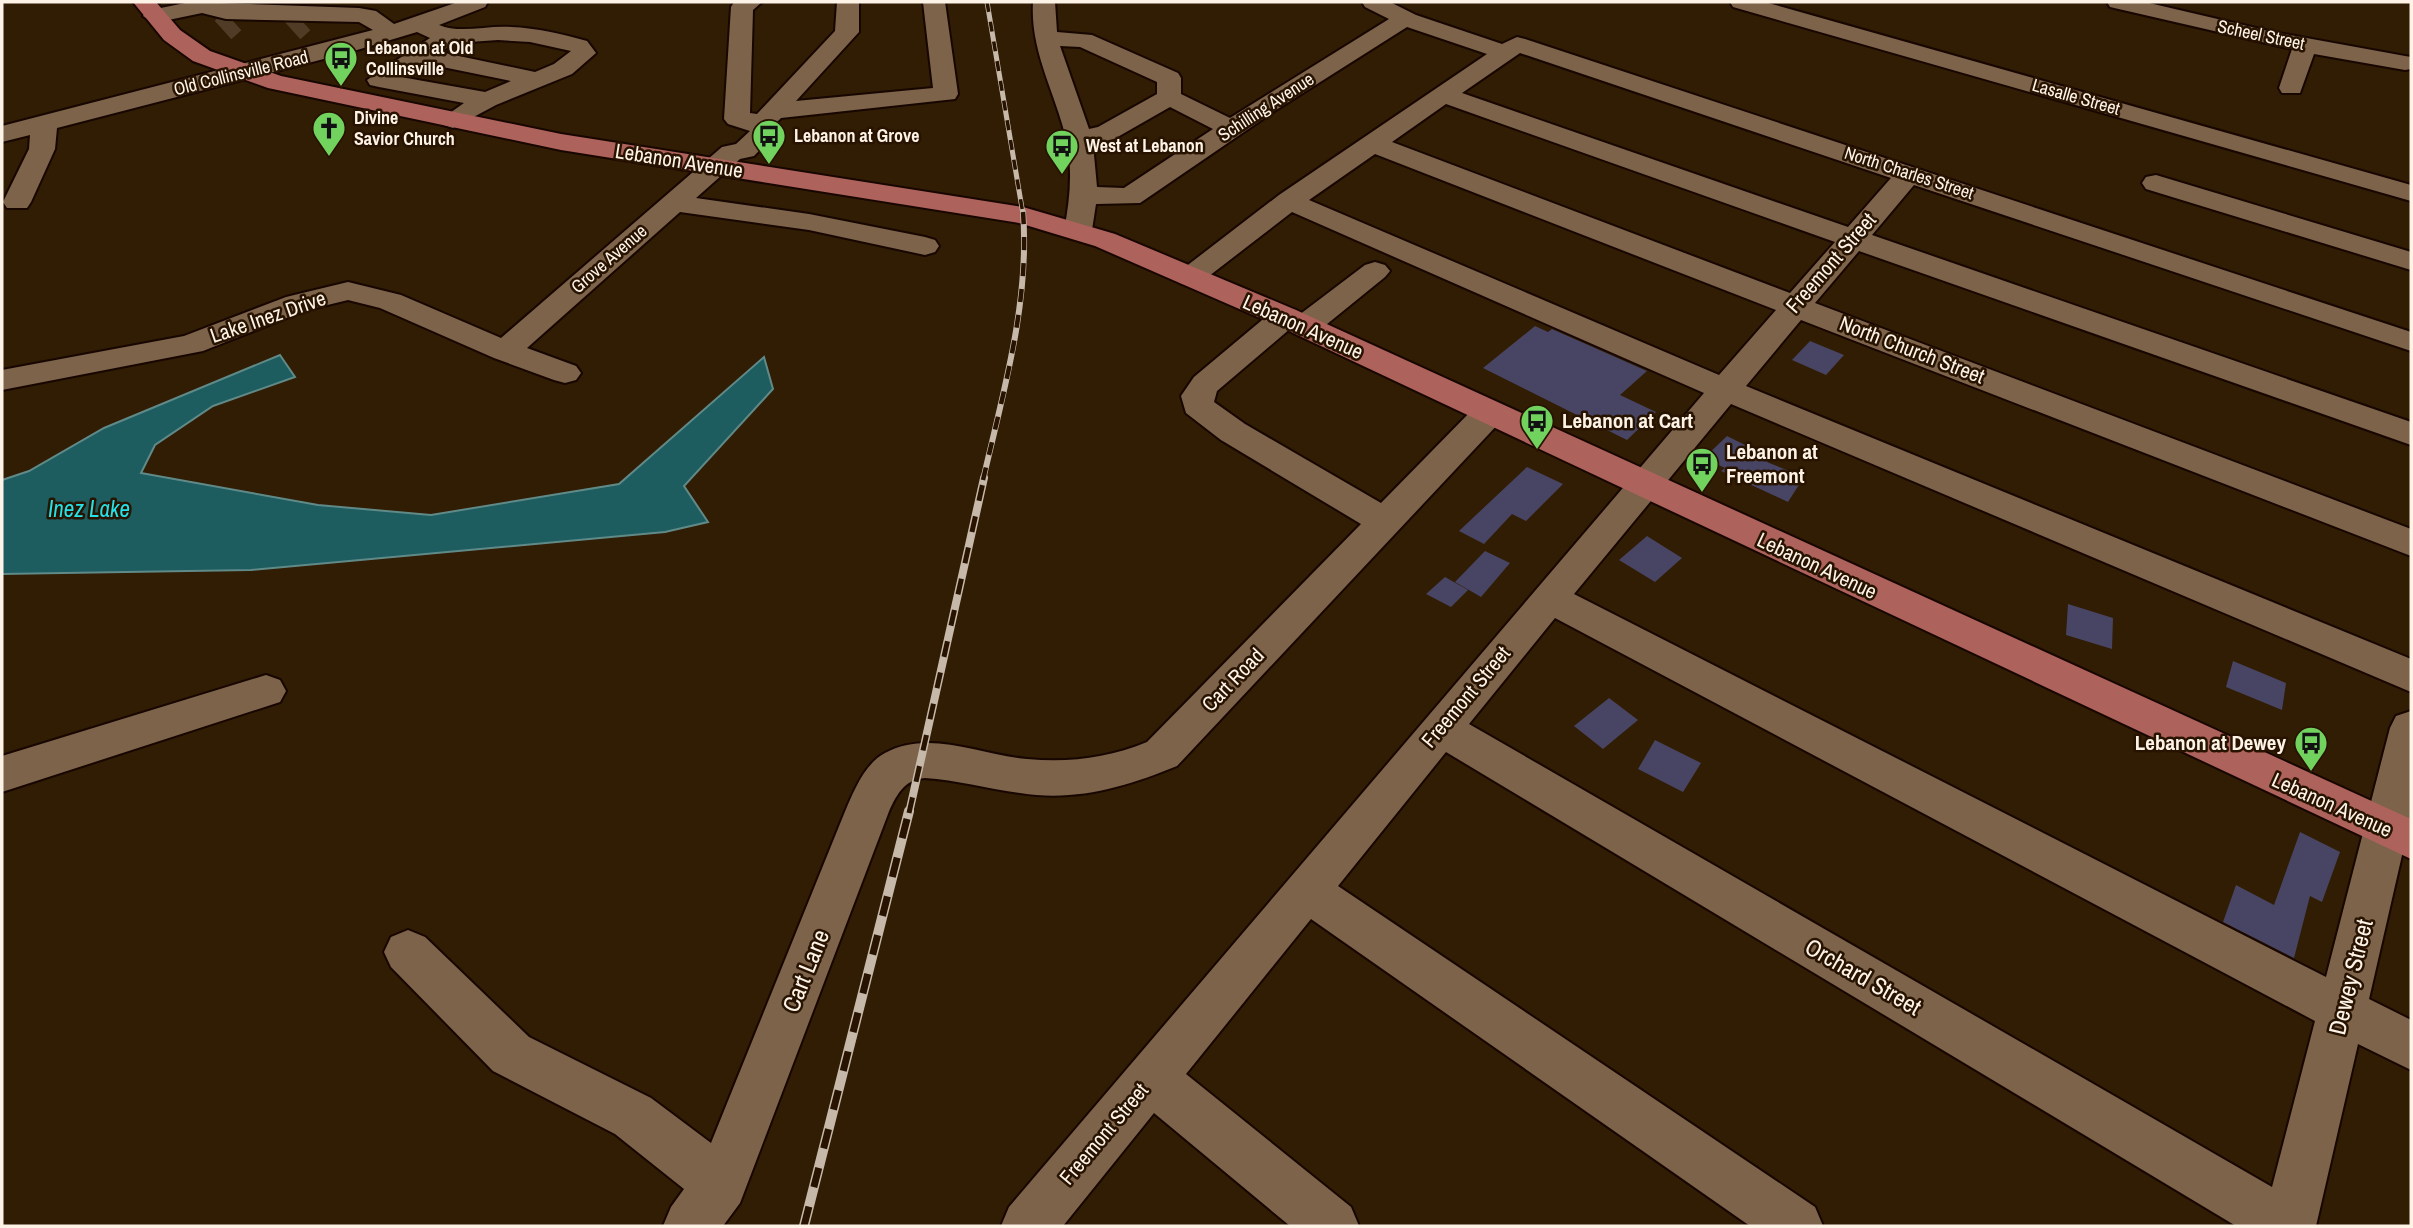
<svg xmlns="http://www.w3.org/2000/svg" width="2413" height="1228" font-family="'Archivo Narrow',sans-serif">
<rect width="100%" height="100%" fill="#311c04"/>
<path fill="#1d5d60" stroke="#608a88" stroke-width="2" d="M280,355L295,377L213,406L155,445L141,473L318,505L431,515L619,484L764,357L773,389L684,486L708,522L665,532L251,570L2,574V480L29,471L104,428Z"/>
<path fill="#474563" d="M1535,326L1548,332L1552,329L1647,371L1620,395L1656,412L1627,440L1483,368Z
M1810,341L1844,355L1826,375L1792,360Z
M1727,436L1771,458L1767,462L1804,477L1788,502L1721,471L1725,468L1704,458Z
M1527,467L1563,484L1526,521L1512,514L1484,544L1459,531Z
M1647,536L1682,558L1655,582L1619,560Z
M1485,551L1510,563L1481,597L1455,582Z
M1445,577L1468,590L1451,607L1426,594Z
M2068,604L2113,618L2112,649L2066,635Z
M2233,661L2286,683L2282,710L2226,687Z
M1609,698L1638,720L1603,749L1574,726Z
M1655,740L1701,763L1683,792L1638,769Z
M2300,832L2340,852L2322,902L2310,896L2294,958L2223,922L2236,885L2274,905Z"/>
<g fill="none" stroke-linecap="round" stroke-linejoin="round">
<path stroke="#503c26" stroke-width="25" stroke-dasharray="25 12" stroke-linecap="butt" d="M223,30L233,21
M292,30L302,21"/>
<defs>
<path id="minor" d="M190,2L359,8L376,11L394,24L458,2H488L485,7L439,25C460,34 488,25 511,27C537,28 562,34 587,41L596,53L572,74L496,105L453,128L444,125L440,120L464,103L379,87L370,85L367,80L430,38L417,32L347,53L57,128L55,149L31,202L27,208H7L3,202L29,149L30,135L2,142V126L373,30L359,22L226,19L202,13L154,23L143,16L146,11ZM498,40L530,42L571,51L554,64L535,72L440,52L455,43ZM423,63L511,81L485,92L401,77Z
M734,2H762L753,10L750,113L757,114L835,31L837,2H859V32L796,101L933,88L923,2H945L958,94L955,99L781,118L774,125L778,131L754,156L740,159L696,198L809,214L925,237L935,240L939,246L935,252L925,255L809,230L680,212L527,348L576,366L581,373L576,380L565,383L554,380L494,358L380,308L348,300L307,310L203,351L2,390V370L184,336L286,297L348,282L401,295L501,338L722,147L736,144L750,131L728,124L724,119L731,7Z
M1033,2H1055L1057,32L1092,35L1178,73L1181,78V94L1230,118L1389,19L1365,7L1362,2H1390L1416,15L1502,44L1517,37L1525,39L2411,332V351L1914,185L1872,235L2411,422V445L1859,251L1815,303L2411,529V556L1801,320L1746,386L2411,659V692L1731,404L1574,594L2326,977L2390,728L2396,716L2411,711V816L2369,999L2411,1020V1070L2358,1044L2316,1226H2236L1446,752L1338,886L1815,1207L1823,1226H1750L1311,919L1186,1074L1351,1207L1359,1226H1290L1154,1113L1063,1226H1001L1009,1207L1704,393L1292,212L1200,283L1190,286L1180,283L1175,277L1180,271L1279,195L1487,54L1407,27L1276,110L1140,203L1096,204L1092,230L1088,236L1078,239L1068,236L1064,230C1070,200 1073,169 1066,138C1055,92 1030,51 1033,2ZM1060,46L1080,47L1157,82V94L1098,127L1089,129ZM1520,53L1891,178L1848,227L1462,93ZM1446,104L1835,242L1790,293L1392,142ZM1170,107L1213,129L1124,188L1097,187L1093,144L1114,139ZM1375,154L1776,310L1719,375L1309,200ZM1555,618L2315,1021L2272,1187L1469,724Z
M1730,2H1765L2411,185V201L1733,7Z
M2107,2H2145L2273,32L2405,56L2411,57V69L2405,70L2314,54L2300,93H2282L2279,88L2292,49L2110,7Z
M2156,175L2411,252V270L2146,189L2142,183L2146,177Z
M1375,262L1385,265L1390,271L1385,277L1316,333L1305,335L1294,333L1291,328L1217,391L1214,402L1245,424L1381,503L1477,405L1489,402L1501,405L1506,413L1501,421L1177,766C1126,787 1075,802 1020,793C988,789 957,780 925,778C904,779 895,797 888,814L740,1203L723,1226H663L671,1207L684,1189L615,1134L493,1071L391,967L384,952L391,937L408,930L425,937L529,1037L651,1098L711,1143L844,814C853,793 864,764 885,753C929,729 981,755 1027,759C1069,763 1108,758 1147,742L1361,524L1221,440L1186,413L1181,396L1194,377L1274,310L1285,308L1296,310L1299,315L1365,265Z
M266,675L280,680L286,691L280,702L2,792V756Z"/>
<path id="major" d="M133,2H156L180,30L210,51L281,76L561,134L1023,207L1115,234L1296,310L2411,819V859L1274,324L1095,246L1019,223L561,150L268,88L193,61L164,40Z"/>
</defs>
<use href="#minor" stroke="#180600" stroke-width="4"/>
<use href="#major" stroke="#180600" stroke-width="4"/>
<use href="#minor" fill="#7c634a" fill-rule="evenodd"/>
<use href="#major" fill="#ae625c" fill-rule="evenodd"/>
<defs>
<path id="rail-far3" d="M987,2L1023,214"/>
<path id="rail-far2" d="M983,480C1003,393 1030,302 1023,212"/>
<path id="rail-far1" d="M909,813L984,478"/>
<path id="rail" d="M804,1226L909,811"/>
</defs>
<use href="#rail-far3" stroke="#c7b9aa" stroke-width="5"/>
<use href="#rail-far2" stroke="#c7b9aa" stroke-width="6"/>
<use href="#rail-far1" stroke="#c7b9aa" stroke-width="8"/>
<use href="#rail" stroke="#c7b9aa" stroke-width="10"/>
<use href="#rail-far3" stroke="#271300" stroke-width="3.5" stroke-dasharray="10" stroke-linecap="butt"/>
<use href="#rail-far2" stroke="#271300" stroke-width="4.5" stroke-dasharray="13" stroke-linecap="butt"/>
<use href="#rail-far1" stroke="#271300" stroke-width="5" stroke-dasharray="16" stroke-linecap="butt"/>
<use href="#rail" stroke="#271300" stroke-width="7" stroke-dasharray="20" stroke-linecap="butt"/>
</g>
<defs>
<symbol id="bus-pin" viewBox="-11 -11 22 30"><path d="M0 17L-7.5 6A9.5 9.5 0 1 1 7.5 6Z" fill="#72d25e" stroke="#271300"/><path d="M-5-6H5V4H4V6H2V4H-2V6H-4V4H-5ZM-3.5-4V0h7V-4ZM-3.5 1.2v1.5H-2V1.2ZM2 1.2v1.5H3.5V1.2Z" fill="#111"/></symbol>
<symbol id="church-pin" viewBox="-11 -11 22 30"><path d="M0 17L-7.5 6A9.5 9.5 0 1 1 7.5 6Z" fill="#72d25e" stroke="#271300"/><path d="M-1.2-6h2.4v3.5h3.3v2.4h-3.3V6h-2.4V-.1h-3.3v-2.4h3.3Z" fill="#111"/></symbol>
</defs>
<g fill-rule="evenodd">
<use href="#bus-pin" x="322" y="39" width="38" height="52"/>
<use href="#church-pin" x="310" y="109" width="38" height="52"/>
<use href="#bus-pin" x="750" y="117" width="38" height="52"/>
<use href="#bus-pin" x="1043" y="127" width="38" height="52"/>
<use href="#bus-pin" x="1518" y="402" width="38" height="52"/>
<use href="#bus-pin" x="1683" y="445" width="38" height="52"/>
<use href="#bus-pin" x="2292" y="724" width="38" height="52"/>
</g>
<g text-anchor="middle" stroke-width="5" stroke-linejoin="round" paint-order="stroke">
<g font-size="18" fill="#fef3e7" stroke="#271300">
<text transform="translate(2261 35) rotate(12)" y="6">Scheel Street</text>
<text transform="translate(241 73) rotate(-14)" y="6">Old Collinsville Road</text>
<text transform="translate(2076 97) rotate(16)" y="6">Lasalle Street</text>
<text transform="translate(1266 107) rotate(-33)" y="6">Schilling Avenue</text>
<text transform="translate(1909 173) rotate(18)" y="6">North Charles Street</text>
<text transform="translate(609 259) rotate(-41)" y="6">Grove Avenue</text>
</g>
<g font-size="18" font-weight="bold" fill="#fef3e7" stroke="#271300" text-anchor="start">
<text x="366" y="54">Lebanon at Old<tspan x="366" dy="21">Collinsville</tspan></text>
<text x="354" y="124">Divine<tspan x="354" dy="21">Savior Church</tspan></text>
<text x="794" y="142">Lebanon at Grove</text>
<text x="1086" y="152">West at Lebanon</text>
</g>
<g font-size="21" fill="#fef3e7" stroke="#271300">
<text transform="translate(679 161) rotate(9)" y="7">Lebanon Avenue</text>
<text transform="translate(1831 263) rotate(-49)" y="7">Freemont Street</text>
<text transform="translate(268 317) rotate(-19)" y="7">Lake Inez Drive</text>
<text transform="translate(1303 327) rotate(24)" y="7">Lebanon Avenue</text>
<text transform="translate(1912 350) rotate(21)" y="7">North Church Street</text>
<text transform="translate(1817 566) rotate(25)" y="7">Lebanon Avenue</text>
<text transform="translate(1233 680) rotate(-46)" y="7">Cart Road</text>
<text transform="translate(1466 697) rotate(-50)" y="7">Freemont Street</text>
<text transform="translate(2332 805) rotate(24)" y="7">Lebanon Avenue</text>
<text transform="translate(1104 1134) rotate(-50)" y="7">Freemont Street</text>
</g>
<g font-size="21" font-weight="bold" fill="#fef3e7" stroke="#271300" text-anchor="start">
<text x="1562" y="428">Lebanon at Cart</text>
<text x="1726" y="459">Lebanon at<tspan x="1726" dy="24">Freemont</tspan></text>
<text x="2286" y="750" text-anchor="end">Lebanon at Dewey</text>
</g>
<g font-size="23" font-style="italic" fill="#25e1e8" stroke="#271300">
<text x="89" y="517">Inez Lake</text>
</g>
<g font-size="24" fill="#fef3e7" stroke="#271300">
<text transform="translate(806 971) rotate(-68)" y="8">Cart Lane</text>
<text transform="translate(1863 977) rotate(30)" y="8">Orchard Street</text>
<text transform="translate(2351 977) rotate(-76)" y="8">Dewey Street</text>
</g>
</g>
<rect width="2413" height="1228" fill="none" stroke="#fef3e7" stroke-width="7"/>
</svg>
